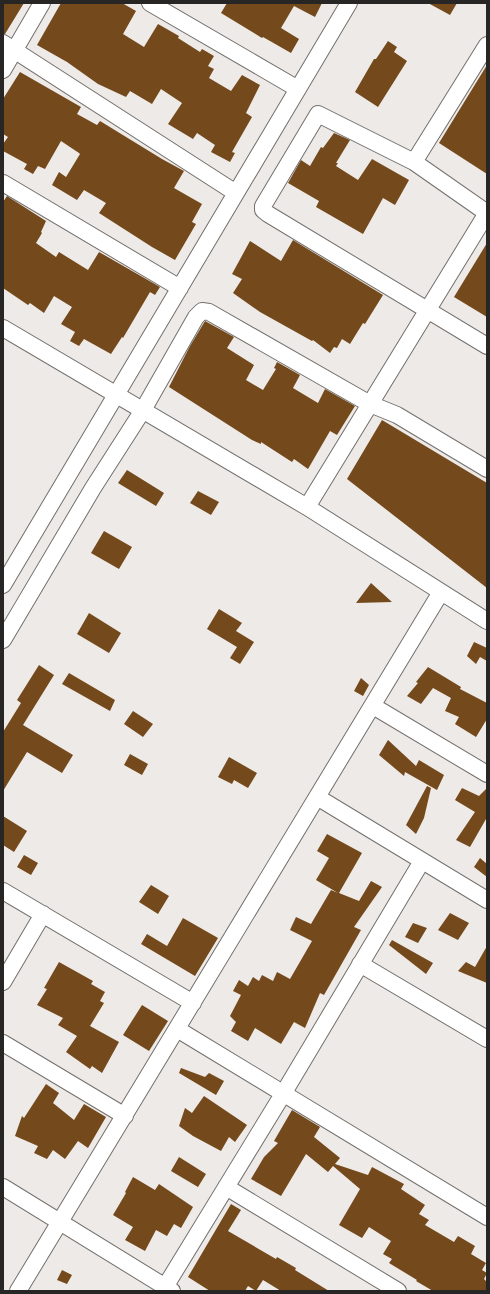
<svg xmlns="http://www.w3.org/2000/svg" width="490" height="1294" font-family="'Sofia Sans Condensed',sans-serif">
<rect width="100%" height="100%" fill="#eeeae7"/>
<path fill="#74491b" d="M3,3H24L5,34H3Z
M61,3H122L136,11L123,34L144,47L158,24L179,36L178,38L200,52L202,49L214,56L208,66L214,69L209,78L231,91L242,75L260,85L246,113L252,117L232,152L235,153L230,162L211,152L215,145L197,133L193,139L168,124L182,103L161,89L152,104L130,91L126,97L98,84L67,62L37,45Z
M227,3H322L315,17L294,6L281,28L299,39L291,53L263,37L262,38L221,13Z
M428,3H457L450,15Z
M388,41L397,47L394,52L407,61L378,107L355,92L374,59H376Z
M487,65V174L439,143Z
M20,72L81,107L77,114L97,125L100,121L162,159L184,171L174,188L202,204L192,222L196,224L175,260L152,247L99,213L106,203L84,190L77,200L52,185L59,172L66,177L80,154L79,153L61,141L45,169L38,166L33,174L24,169L27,164L3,151V144L8,137L3,134V99Z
M334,133L350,140L336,163H338L336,166L358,180L372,159L409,180L395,205L383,198L363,234L316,207L319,201L288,183L301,160L310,166L321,147L323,148Z
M7,196L46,221L41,232L42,233L36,243L56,257L59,252L88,270L99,252L160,287L155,295L150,292L123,338L122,337L111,354L84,339L79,346L70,341L75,332L61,324L72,307L54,296L44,313L30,303L28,305L3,288V202Z
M293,240L383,295L365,324L363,323L350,344L342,339L337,348L334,347L330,353L313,340L312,341L260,312L233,293L242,279L232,274L250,241L281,261Z
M487,243V317L454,297Z
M205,321L234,337L227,348L254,365L246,380L263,390L276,369L274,368L277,362L300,375L293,388L318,403L325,389L355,406L337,435L330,431L308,469L294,459L292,462L261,442V444L252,440L169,387L190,346Z
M382,420L487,483V588L347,479Z
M127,470L164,493L156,506L118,483Z
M198,491L219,502L211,515L190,503Z
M104,531L132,547L119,569L91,553Z
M371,583L392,602L356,603Z
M219,609L242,623L236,631L254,642L240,664L230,658L237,647L207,629Z
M89,613L121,633L109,653L77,634Z
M474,642L487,648V661L480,657L476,664L467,656Z
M39,665L54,675L23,725L73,755L62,773L27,752L3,791V732L21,703L17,700Z
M428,667L461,687L460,689L487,703V719L476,737L455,724L459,717L445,711L451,698L433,688L421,704L407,696L418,683L416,682Z
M69,673L115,700L110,711L62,684Z
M361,678L369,685L363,696L354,691Z
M133,711L153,724L143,737L124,724Z
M388,740L416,766L419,760L444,775L437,790L405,772L404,776L379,755Z
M130,754L148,764L142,775L124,765Z
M229,757L257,773L248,788L234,780L232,784L218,777Z
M427,786L431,788L424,818L416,834L406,825Z
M462,788L479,796L487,788V820L486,819L470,847L456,840L475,812L455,800Z
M3,816L27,831L14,852L3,845Z
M327,834L362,853L339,893L359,901L371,881L382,887L354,927L361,930L324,995L320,993L305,1028L294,1022L281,1044L255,1028L248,1041L231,1031L236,1022L230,1016L241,995L233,991L239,980L248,986L253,977L259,981L262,975L273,981L277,972L290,979L312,941L290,930L296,917L311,924L331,890L338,893L316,880L329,858L317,851Z
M24,855L38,863L31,875L17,867Z
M480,858L487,864V877L474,867Z
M151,885L169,896L158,914L139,902Z
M450,913L469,923L458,940L438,930Z
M183,918L218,938L195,976L141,944L147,934L167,946Z
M413,923L427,928L418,943L405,937Z
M392,940L433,963L426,974L389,945Z
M487,946V983L458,971L466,962L475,967Z
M59,962L93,981L91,984L105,992L100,1001L104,1003L90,1026L119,1042L102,1073L92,1066L90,1069L66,1052L77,1036L58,1025L63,1018L37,1005L47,989L44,988Z
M142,1005L168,1021L149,1051L123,1035Z
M181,1068L205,1077L209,1073L224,1081L216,1095L179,1073Z
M46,1084L59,1093L53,1103L74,1120L84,1104L106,1117L88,1148L78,1141L65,1159L53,1150L47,1159L34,1153L38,1146L15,1136L22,1116L24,1118Z
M204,1096L247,1125L235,1142L229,1137L221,1151L193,1136L179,1126L185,1108L192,1113Z
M292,1110L320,1127L314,1137L340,1158L335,1164L368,1175L372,1167L404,1184L401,1189L425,1205L419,1214L429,1220L425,1225L454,1242L458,1236L475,1246L471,1254L486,1263L482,1270L487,1273L484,1279L487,1282V1291H433L416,1281L417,1280L389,1263L392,1259L383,1254L391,1241L369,1227L362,1238L339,1225L360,1189L333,1166L328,1172L306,1154L281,1196L251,1179L264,1157L278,1143L274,1141Z
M179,1157L206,1174L198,1187L171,1171Z
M133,1177L155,1190L159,1184L193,1207L181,1228L174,1224L167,1236L156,1230L145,1251L125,1240L133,1227L113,1215L126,1193L125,1192Z
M231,1204L241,1210L228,1231L276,1259L277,1257L296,1268L295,1270L329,1291H281L263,1280L256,1291L248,1286L245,1291H210L188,1277Z
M62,1270L72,1275L67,1284L57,1280Z"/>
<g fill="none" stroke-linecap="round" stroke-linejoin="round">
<defs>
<path id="minor" d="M150,3L298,89
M3,43L236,193
M3,70L42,3
M414,162L487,45
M3,183L180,288
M487,213L414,162L318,114L263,206V210L268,214L487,346
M3,328L307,507L487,621
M307,507L487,213
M3,585L349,3
M3,640L93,488L143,410L196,317L202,311L209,312L370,404L397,415L487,469
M373,706L487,774
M317,797L487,900
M3,891L193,1003
M360,964L487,1039
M3,982L43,914
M177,1029L487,1217
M3,1043L125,1116
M3,1187L172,1291
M226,1187L398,1291
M165,1287L283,1094L422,861
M18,1291L441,592"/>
</defs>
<use href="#minor" stroke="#73706d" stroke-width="18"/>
<use href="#minor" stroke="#fff" stroke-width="16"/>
</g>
<rect width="490" height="1294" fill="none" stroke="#282625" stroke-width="8"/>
</svg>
